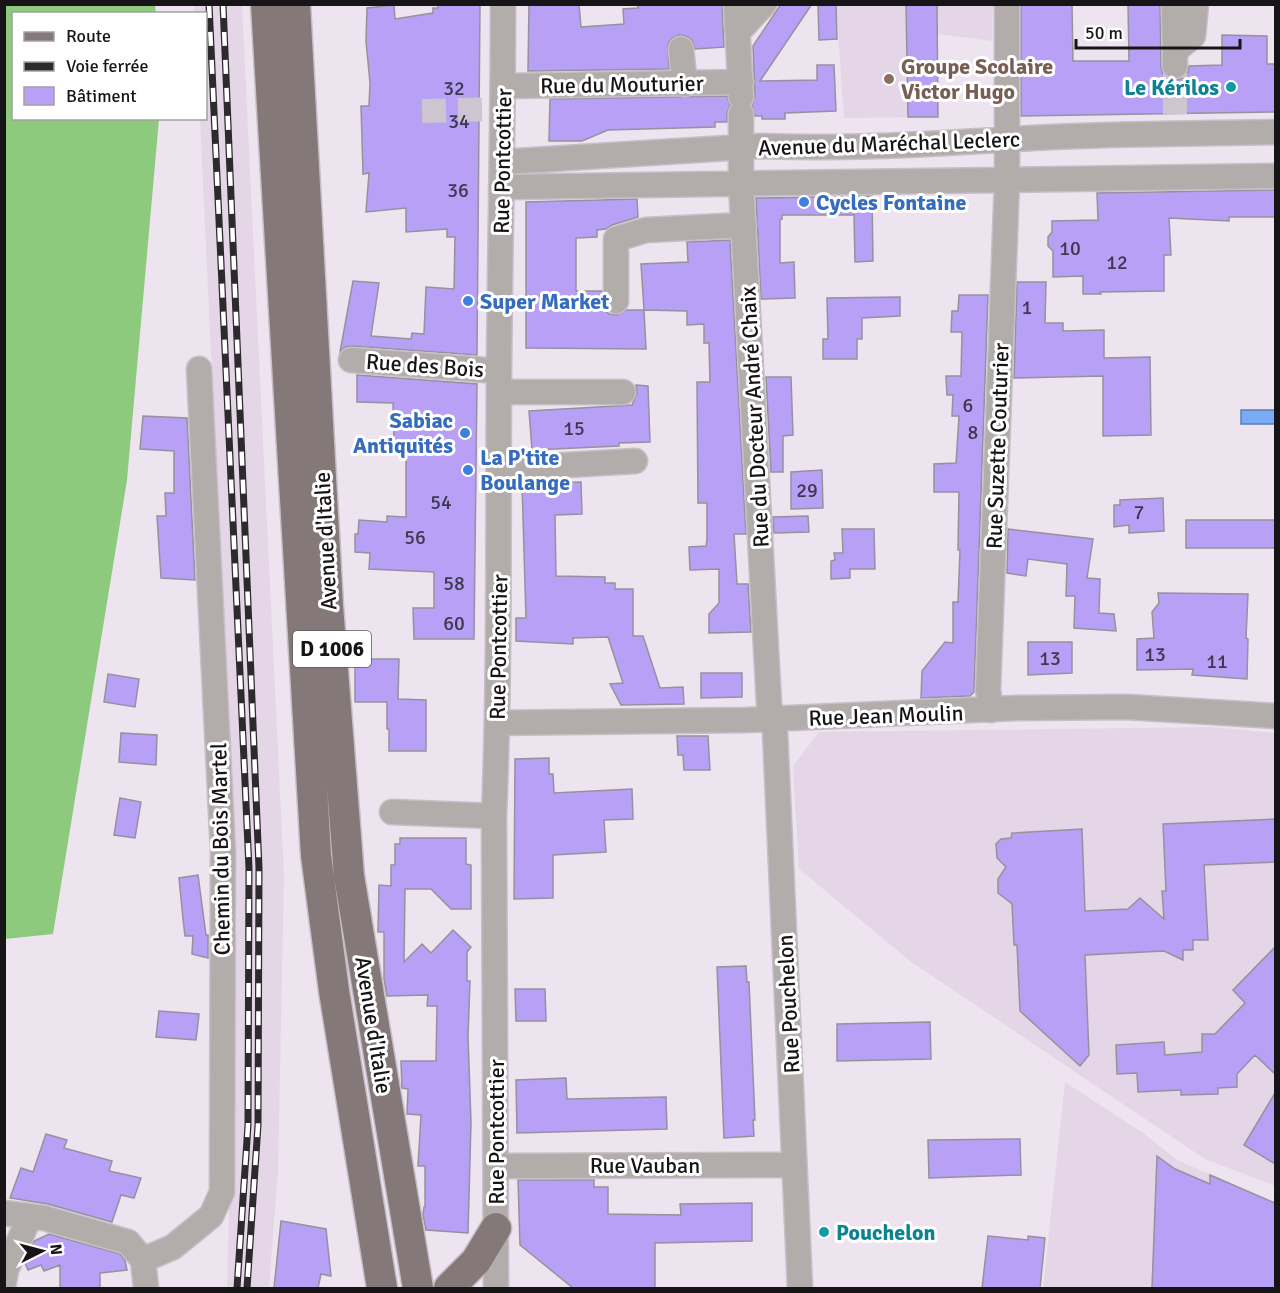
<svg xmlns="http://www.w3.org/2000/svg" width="1280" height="1293" font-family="Signika,sans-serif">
<rect width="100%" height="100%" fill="#ede4ef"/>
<path fill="#e4d6e7" d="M194,5H242L284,876L278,1171L269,1288H227L237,913L200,119L206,118V14L194,13Z
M836,5H993L992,41L938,34V117L844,118Z
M1212,727L1275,733V1186L1205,1159L910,961L799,869L793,766L819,732Z
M1065,1082L1143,1133L1177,1160L1275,1203V1288H1043Z"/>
<path fill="#8dca7d" d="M5,4L155,5L156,13L14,14V118L159,119L127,480L53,934L5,939Z"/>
<path fill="#7aabf6" stroke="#5c7eb3" stroke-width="1.5" d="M1241,410H1275V424H1241Z"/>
<path fill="#b7a0f5" stroke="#94929d" stroke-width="1.5" d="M438,4H480L477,355L352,346L345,347L340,352L353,281L379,283L371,336L411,339L412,333L424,334L426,287L454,289L455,237H447V229L406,232V208L366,212L369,173L363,174L361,106H369L370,83L366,41L367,8L394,5L395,19L433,13V8H438Z
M529,4H579L581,27L624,24L623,9L638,8L637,4H722L724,47L695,49L692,40L686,36L679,35L672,38L668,44L669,69L528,71Z
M781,4H812L760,81L817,80V65H834L836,111L785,113V119H762V116H755L752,105L755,96L753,46Z
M818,4H836L837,39L819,40Z
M906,4H937L938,117H908Z
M1021,4H1072L1073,61H1129L1128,4H1160L1161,67L1163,74L1168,78L1175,80L1183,78L1188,72L1189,66L1222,65V35L1267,36V64H1275V112L1021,116Z
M727,96L730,106L727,113V122H715V127L608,130L582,141H549L550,99Z
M1275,190V217H1229V221L1169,218L1171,255H1164V291L1100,292L1101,294H1083V276L1053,277V251L1048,246V237L1052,232V221L1098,220L1097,193Z
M872,196L873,261L855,262L854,215H782V219L780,220V263L794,262L795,298L761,299L756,198Z
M637,199L638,217L612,225L606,229L597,230V237L576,238V291H602L603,308L609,314L617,315L626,310H644L641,264L688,262L687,242L730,240L746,534H734L737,584H748L751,632L709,633V614L719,603V569L690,570L689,547L706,546L707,539V503H698L697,382H710L709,343H704V324L687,325V311L644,310L646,349L526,348V202Z
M1017,282H1046L1045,323H1063V331L1104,330V358L1150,357L1151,435L1103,436V376L1014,378Z
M959,295H988L974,692L970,696L921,698L922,671L945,642L953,643V602H958L960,550H958L959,492H934V464L956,463L959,416H952L953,395H947L946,376H961L962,332H951L952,311H958Z
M900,297V316L862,318V339H857V359H823V339H828L827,298Z
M357,375L477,384L474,639H414L413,608H434V572L369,569L370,553L355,552V534H358L359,520L387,522V516L406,517V444L394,445L393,403L357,402Z
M766,377H791L793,435L783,436V472H771Z
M636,385L648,386L650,442L619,443V446L532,450L529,411L632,405L637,393Z
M143,416L187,418L195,580L161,578L157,516H166L165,493H174V451L140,449Z
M822,470L823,508L791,509V472Z
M581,482L582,514L555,515L556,576L605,577V583H615V589H633V636H643L660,688L683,687L684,704L621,705L610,684L623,683L608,637L573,638V644L516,641V618H526L522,484Z
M1163,498L1164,531L1129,533V525L1114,527V505H1120V500Z
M808,516L809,532L774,533L773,517Z
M1186,520H1275V548H1186Z
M842,529H874L875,569H850V578L831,579V561L835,560L834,553H843Z
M1008,529L1093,539L1087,578L1100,579L1099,613L1114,614L1116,631L1074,628L1075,596H1066L1067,564L1028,559L1026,576L1007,573Z
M1158,593L1248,594L1246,638L1248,639L1247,679L1192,675L1193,669L1137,670V639L1154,638L1152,612L1159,603Z
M1028,642H1072V673L1028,675Z
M355,659H399L398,699L426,700V751H389V729H387V702H355Z
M701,673H742V697L701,698Z
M108,674L139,679L135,707L104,702Z
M121,733L157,735L156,765L119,762Z
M677,736H708L710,770H684L683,755H678Z
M549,758V774H553L554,793L632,789L633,819L604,820L606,852L553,855V898L514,899L515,759Z
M120,798L141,802L135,838L114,835Z
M1275,819V862L1204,865L1208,940H1193V950H1183V960L1164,951L1085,955L1089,1055L1080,1066L1020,1011L1017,945H1014L1012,904L998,893V879L1006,867L997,858L996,844L1001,839L1011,838L1012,833L1082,829L1085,911L1128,909L1140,898L1164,919L1162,891H1166L1163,824Z
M400,838H466V864L471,865V909H451L431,889H405L404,962L422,944L431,953L453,930L471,947L467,952V981H470L468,1036L471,1122L468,1233L426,1230L423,1215L424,1207H425V1166H418L421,1115L407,1114L408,1089L402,1088L401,1061H436L437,1006H427L428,995L387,996L384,979V932H378L379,885L391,886V865H395V844H400Z
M198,875L206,935H208V958L192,954L193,936H185L183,919L179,878Z
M1275,947V1074L1255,1055L1237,1074V1087L1218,1088V1094L1181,1095V1090L1138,1092L1137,1073L1117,1074L1116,1045L1164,1042L1165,1055L1202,1052V1034H1215L1245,1003L1233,990Z
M746,966L747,982H749L755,1120H753L754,1136L724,1138L717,967Z
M515,989H545L546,1021H516Z
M159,1011L199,1014L196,1040L156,1037Z
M930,1022L931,1059L837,1061V1024Z
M566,1078L567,1099L666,1097L667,1129L517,1133L516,1080Z
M1275,1093V1164L1244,1145Z
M46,1134L67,1140L64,1148L112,1161L109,1171L141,1178L134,1198L121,1195L112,1222L48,1204L10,1198L21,1168L33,1172Z
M1020,1139L1021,1175L929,1178L928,1140Z
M1157,1156L1175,1169L1210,1184V1175L1275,1203V1288H1152Z
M518,1180H594V1187H608V1214L681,1215L680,1204L752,1203V1241L655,1243V1288H573L520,1245Z
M281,1221L326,1229L331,1276L321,1274L318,1288H274Z
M49,1234L120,1254L125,1260L127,1270L100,1273V1288H60V1265L44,1271L41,1265L28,1270L25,1263L34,1241Z
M988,1236L1028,1240V1236L1045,1238L1040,1288H982Z"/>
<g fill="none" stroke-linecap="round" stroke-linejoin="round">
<path stroke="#cdc5cf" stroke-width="24" stroke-dasharray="24 12" stroke-linecap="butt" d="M422,111L503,109
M1175,114V66"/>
<defs>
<path id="minor" d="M736,4L741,97
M1174,4L1175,66
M738,32L764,4
M681,49L685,84
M1175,51L1193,36L1196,4
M503,86L741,82
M741,114V183L769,704L775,731L800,1288
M502,162L760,146C857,150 955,142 1052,137C1126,133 1201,134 1276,132
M501,187L1276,176
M616,301V239L646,230L744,225
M351,360L499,371
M499,392H623
M500,469L635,461
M991,710L988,690L1007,181V4
M497,723L745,720L1017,708L1127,707L1276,716
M392,812L494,816
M496,1166L788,1165L793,1163
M4,1213L44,1218L128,1242L143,1260
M4,1282L6,1270L30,1216
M146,1288L143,1260L173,1247L211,1216L222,1192L223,852L199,369
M496,1288L494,816C500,668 498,520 499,372C500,249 503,127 503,4"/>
<path id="major" d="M266,4L316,855L334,991L382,1288
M295,4L328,606L349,876L418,1288
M449,1288L476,1261L496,1228"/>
</defs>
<use href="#minor" stroke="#c6bfc8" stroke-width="27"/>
<use href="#major" stroke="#c6bfc8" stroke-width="33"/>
<use href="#minor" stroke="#b2acab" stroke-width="24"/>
<use href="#major" stroke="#847978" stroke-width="30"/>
<defs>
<path id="rail" d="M209,4L249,868L248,1125L237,1288
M223,4L259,868L258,1125L247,1288"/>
</defs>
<use href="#rail" stroke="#2d2a2d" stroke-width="7"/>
<use href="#rail" stroke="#fff" stroke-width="4.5" stroke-dasharray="14" stroke-linecap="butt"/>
</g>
<circle fill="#8d6e63" stroke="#fff" stroke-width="2" cx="889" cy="79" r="6"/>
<g fill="#0f9aa8" stroke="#fff" stroke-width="2">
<circle cx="1231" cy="87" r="6"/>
<circle cx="824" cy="1232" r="6"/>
</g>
<g fill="#3f7fe0" stroke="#fff" stroke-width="2">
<circle cx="804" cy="202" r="6"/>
<circle cx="468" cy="301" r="6"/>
<circle cx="465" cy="433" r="6"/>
<circle cx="468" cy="470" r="6"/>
</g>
<g text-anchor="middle" stroke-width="6" stroke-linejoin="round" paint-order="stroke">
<g font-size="20" fill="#3f374e">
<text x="454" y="95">32</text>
<text x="459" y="128">34</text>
<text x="458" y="197">36</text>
<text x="1070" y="255">10</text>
<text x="1117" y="269">12</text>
<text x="1027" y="314">1</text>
<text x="968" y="412">6</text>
<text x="574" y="435">15</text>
<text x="973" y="439">8</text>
<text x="807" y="497">29</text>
<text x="441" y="509">54</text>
<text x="1139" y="519">7</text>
<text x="415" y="544">56</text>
<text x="454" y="590">58</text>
<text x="454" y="630">60</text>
<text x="1155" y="661">13</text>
<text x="1050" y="665">13</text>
<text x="1217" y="668">11</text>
</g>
<rect fill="#fff" stroke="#5d5a5d" stroke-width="1.5" x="293" y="631" width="78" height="36" rx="4.5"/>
<g font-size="21" font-weight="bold" fill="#171417">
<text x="332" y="656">D 1006</text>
</g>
<g font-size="22" font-weight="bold" fill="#785e54" stroke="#fff" text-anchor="start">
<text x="901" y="74">Groupe Scolaire<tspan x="901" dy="25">Victor Hugo</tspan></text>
</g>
<g font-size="22" fill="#171417" stroke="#fff">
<text transform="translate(622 84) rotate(-1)" y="8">Rue du Mouturier</text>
<text transform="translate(889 143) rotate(-2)" y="8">Avenue du Maréchal Leclerc</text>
<text transform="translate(502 161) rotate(-89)" y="8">Rue Pontcottier</text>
<text transform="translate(425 365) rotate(4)" y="8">Rue des Bois</text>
<text transform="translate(754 417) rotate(-93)" y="8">Rue du Docteur André Chaix</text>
<text transform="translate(997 446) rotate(-88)" y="8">Rue Suzette Couturier</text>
<text transform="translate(325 541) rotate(-93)" y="8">Avenue d'Italie</text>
<text transform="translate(498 647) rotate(-89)" y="8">Rue Pontcottier</text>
<text transform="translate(886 715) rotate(-2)" y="8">Rue Jean Moulin</text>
<text transform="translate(220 849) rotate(-91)" y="8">Chemin du Bois Martel</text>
<text transform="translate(788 1004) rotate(-93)" y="8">Rue Pouchelon</text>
<text transform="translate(374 1025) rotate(81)" y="8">Avenue d'Italie</text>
<text transform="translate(496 1132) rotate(-90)" y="8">Rue Pontcottier</text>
<text x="645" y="1173">Rue Vauban</text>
</g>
<g font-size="22" font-weight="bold" fill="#0d838f" stroke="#fff" text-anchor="end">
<text x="1219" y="95">Le Kérilos</text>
<text x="836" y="1240" text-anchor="start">Pouchelon</text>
</g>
<g font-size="22" font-weight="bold" fill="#366cbe" stroke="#fff" text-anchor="start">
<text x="816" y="210">Cycles Fontaine</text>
<text x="480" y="309">Super Market</text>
<text x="453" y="428" text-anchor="end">Sabiac<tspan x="453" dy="25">Antiquités</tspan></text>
<text x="480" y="465">La P'tite<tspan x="480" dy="25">Boulange</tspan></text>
</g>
</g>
<rect width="1280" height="1293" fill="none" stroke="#171417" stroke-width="12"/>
<rect x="12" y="12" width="195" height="108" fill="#ffffff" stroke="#a2a1a2" stroke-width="1.5"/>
<rect x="24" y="32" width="30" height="9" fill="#847978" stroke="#a2a1a2" stroke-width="1.5"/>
<text x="66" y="42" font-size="18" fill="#171417">Route</text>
<rect x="24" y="62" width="30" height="9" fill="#2d2a2d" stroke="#a2a1a2" stroke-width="1.5"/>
<text x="66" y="72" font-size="18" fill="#171417">Voie ferrée</text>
<rect x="24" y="87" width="30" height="18" fill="#b7a0f5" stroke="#a2a1a2" stroke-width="1.5"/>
<text x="66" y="102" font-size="18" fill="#171417">Bâtiment</text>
<g transform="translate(42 1251) rotate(84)" stroke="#ffffff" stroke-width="4.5" paint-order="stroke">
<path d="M0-4.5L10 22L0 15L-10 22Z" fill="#171417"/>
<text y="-9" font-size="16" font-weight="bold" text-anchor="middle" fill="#171417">N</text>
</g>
<path d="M1076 39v9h164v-9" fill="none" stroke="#171417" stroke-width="3"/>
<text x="1085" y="39" font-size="18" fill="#171417" stroke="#ffffff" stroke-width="4.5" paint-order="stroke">50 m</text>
</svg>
